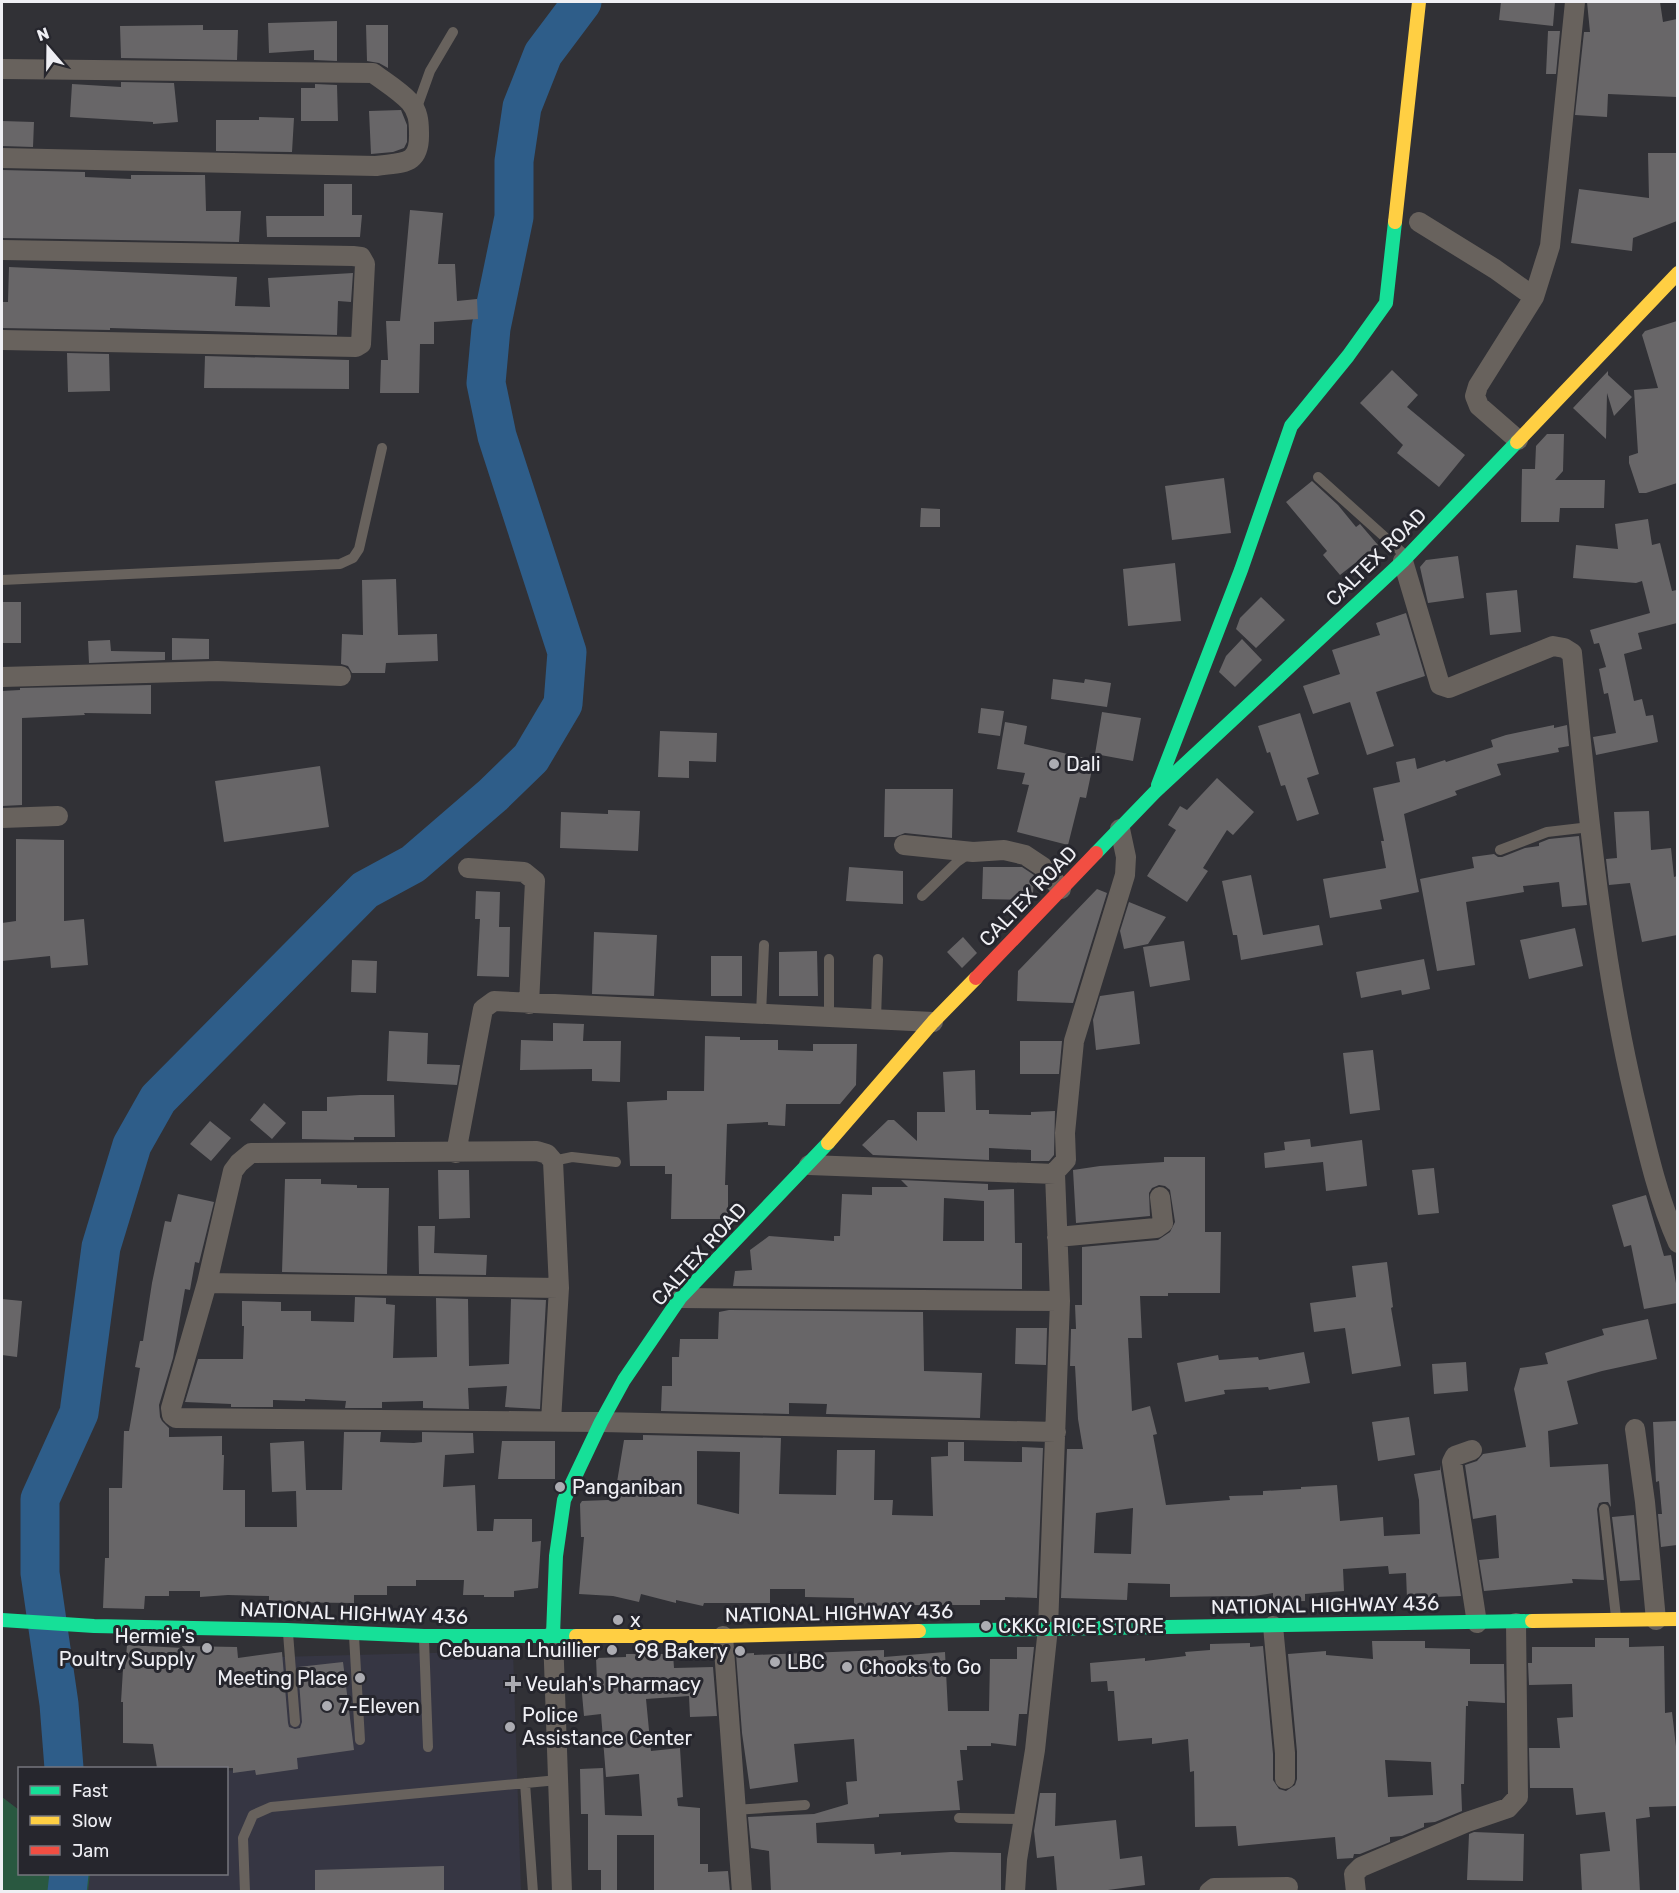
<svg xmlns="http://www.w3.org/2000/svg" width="1679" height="1893" font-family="Rubik,sans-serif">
<rect width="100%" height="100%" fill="#313136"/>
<path fill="#363643" d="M513,1651L521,1891H2V1797L19,1810L20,1874H226L227,1771L295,1763L276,1657Z"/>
<path fill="#295840" d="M2,1797L19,1810L20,1874H90L88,1891H2Z"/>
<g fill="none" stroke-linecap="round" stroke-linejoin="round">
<path stroke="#2e5d89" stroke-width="39" d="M64,1768L59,1704L40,1573V1499L79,1413L101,1247L132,1145L158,1099L365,890L413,864L493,795L531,758L563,704L567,652L497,436L486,383L491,328L514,217V161L522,107L543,54L582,2
M67,1892L69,1874"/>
</g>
<path fill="#686668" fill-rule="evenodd" d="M1501,2H1555L1553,26L1499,20Z
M1587,2H1660L1663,22L1677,19V97L1608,94L1607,117L1575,115L1584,32H1590Z
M337,21V61L314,60V50L269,53L268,23Z
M203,25V30H238L237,60L121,58L120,26Z
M366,25H388V68L379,63L367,61Z
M1548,31H1560L1556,74H1546Z
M121,82L174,83L178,122L153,124V122L70,117L72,84L121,87Z
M315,84L337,85L338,121H301V88H315Z
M401,110L407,125V142L404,148L393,152L371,154L369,111Z
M259,117L294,118L292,152L216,151V120H259Z
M2,121L34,122L33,147L2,146Z
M1648,153H1677V221L1633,238L1632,251L1571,243L1579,189L1649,198Z
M2,170L85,172V177L131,179V175H205L206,211H241L239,242L2,238Z
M324,184H352V215H362L360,237H267L266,216H324Z
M410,210L443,213L438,264H455L457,301L477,299L478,319L434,322V344H420L419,393H380L381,360H388L386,321H400Z
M9,267L237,277L235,306L270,307L268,278L353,273L351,302L338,301L337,335L110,328V330L2,328V302H8Z
M1677,321V483L1646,493H1639L1629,463V456L1638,453L1634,390L1658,388L1642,335L1645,331Z
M67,353L109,354L110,391L68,392Z
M205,356L349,360V389L204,388Z
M1392,370L1418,395L1407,407L1465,455L1439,487L1397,453L1403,445L1360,403Z
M1608,371V375L1632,397L1614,416L1607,393L1606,439L1573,408Z
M1547,434H1564L1563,471L1555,480H1605L1604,508H1560L1559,522H1521L1522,469H1535L1536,446Z
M1224,478L1231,533L1172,540L1165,486Z
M1312,481L1338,505L1356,527L1360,524L1378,545L1340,575L1323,555L1327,551L1286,502Z
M921,508L940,509V527H920Z
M1648,519L1652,545L1660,543L1672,591L1677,590V623L1638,633L1642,649L1624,654L1634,701L1642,699L1646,716L1653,715L1658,742L1596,755L1593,737L1616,733L1608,693L1604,694L1599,669L1606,667L1599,643L1594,644L1590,630L1650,613L1642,581L1636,583L1573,578L1576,545L1618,549L1615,524Z
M1458,556L1464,598L1428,603L1420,567L1426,560Z
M1175,563L1181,621L1128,626L1123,569Z
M396,579L398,635L437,634L438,661L386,663L385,673H352L348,666L341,664L342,634L363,635L362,580Z
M1517,590L1521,632L1490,635L1486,593Z
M1261,597L1285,620L1256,648L1236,629L1240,618Z
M2,602H21V643H2Z
M1406,613L1425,676L1376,692L1394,746L1367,755L1350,702L1313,714L1303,686L1340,674L1332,650L1380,635L1376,623Z
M172,638L209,639V659L172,660Z
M1242,639L1262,660L1235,687L1219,672L1226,656Z
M110,640L111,651L165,652V660L89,663L88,641Z
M1053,679L1084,683L1085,679L1111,683L1107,707L1051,699Z
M151,685V714L84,713L85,715L22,718V805L2,806V691L20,690V688Z
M981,708L1004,711L1000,736L978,733Z
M1102,712L1141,718L1133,761L1095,754Z
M1300,713L1319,774L1307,778L1319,814L1297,821L1285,785L1281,786L1270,752L1267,753L1258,726Z
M1005,722L1027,726L1024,744L1094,760L1086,798L1080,797L1068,845L1017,832L1029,785L1022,784L1025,773L997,769Z
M1554,725V728L1567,725L1569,746L1558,748L1559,752L1497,764L1501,775L1455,791L1457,795L1404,814L1419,892L1380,900L1382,909L1330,918L1323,879L1386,868L1381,841H1384L1373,788L1400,782L1396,762L1415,758L1417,769L1445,760L1446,762L1493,747L1491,740L1506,735Z
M660,731L717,733L716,762L689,761V778L658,777Z
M320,766L329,827L224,842L215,781Z
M1217,778L1254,812L1233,835L1227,830L1203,868L1208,871L1187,902L1147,876L1176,830L1168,825L1180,806L1187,810Z
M885,789H953L952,838L905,833L895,837H884Z
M608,810L640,811L638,851L560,848L561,812L608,814Z
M1649,811L1651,850L1671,848L1674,877L1677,876V935L1642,942L1630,883L1609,885L1606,859L1617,858L1614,812Z
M1579,836L1587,905L1562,907L1559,882L1523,886L1524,892L1466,902L1475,965L1437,971L1420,879L1474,868L1472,857L1494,854L1498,857H1502L1525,848L1539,846V843L1549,839Z
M16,839L64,840V921L84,919L88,965L51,968L50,956L2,961V923L16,921Z
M849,867L903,871V904L846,901Z
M983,867H1022L1034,875L1033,894L1028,900L982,899Z
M1251,875L1263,935L1319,925L1323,945L1241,960L1237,935H1233L1222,881Z
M1097,889L1107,893L1073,1003L1017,1001L1018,971Z
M476,891L500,892L499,927H510L509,977L477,976L480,919H475Z
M1129,902L1166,917L1148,944L1124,949L1120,931Z
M1575,928L1583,966L1529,979L1520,940Z
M594,932L657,935L654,996L592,994Z
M963,937L977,953L962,968L947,952Z
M1184,941L1190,980L1150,987L1143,947Z
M817,951L818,996H779V952Z
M711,956H742V996H711Z
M1424,959L1430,989L1402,995L1401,990L1361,998L1356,972Z
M352,960L377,961L376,993L351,992Z
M1134,991L1140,1044L1096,1050L1093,1020L1100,996Z
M553,1023L584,1024L583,1041H621L620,1082L592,1081V1069L520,1070L521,1040L553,1041Z
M389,1031L428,1033L427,1064L460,1065L457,1085L387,1081Z
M705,1036L740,1037V1040H778V1050L813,1051V1044H857L856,1085L840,1104H786L785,1126L768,1125V1122L727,1124L725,1185H728V1219H671L672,1174H665V1166H630L627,1102L667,1100V1091H704Z
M1020,1041H1062L1059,1074H1020Z
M1373,1050L1380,1110L1350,1114L1343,1053Z
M975,1070L976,1110H989V1114L1031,1115V1112L1055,1111L1054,1155L1049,1161H1031V1150L989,1148V1160L873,1155L862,1145L888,1120H894L917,1141V1112H945L943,1072Z
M360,1095H394L395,1137H354V1140L302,1139V1111H327V1097Z
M264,1103L286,1123L272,1139L250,1120Z
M210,1121L231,1138L211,1161L190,1144Z
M1310,1139L1311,1147L1362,1140L1367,1186L1326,1191L1323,1162L1265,1168L1264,1153L1285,1150L1284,1142Z
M1164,1157H1205V1232H1221L1220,1293H1168V1296H1140L1142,1338H1128L1132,1411L1150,1406L1157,1434L1153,1435L1166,1505L1230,1500L1229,1496L1263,1495V1491L1301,1489V1487L1337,1485L1340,1521L1383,1517L1384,1536L1420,1534L1419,1500L1414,1474L1440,1470V1465L1461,1596L1407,1598L1406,1573L1389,1574L1388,1566L1343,1569L1344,1591L1305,1594V1601L1273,1602V1593L1241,1598L1240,1596L1170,1597V1584L1128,1583L1127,1600L1061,1598L1067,1449H1083L1078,1419L1075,1366H1070L1071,1329H1076L1075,1305H1082V1247L1158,1240L1170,1232L1175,1222L1170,1190L1165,1186L1159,1185L1152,1188L1149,1193L1150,1216L1076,1223L1073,1170L1100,1166L1164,1162ZM1133,1508L1131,1554L1094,1553L1096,1513Z
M1434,1168L1439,1213L1418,1215L1412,1170Z
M438,1170H469L470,1218L439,1219Z
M285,1179H321V1184L357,1185V1188H389L387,1274L282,1272Z
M901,1180L988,1184V1190L1014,1189L1015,1243H1022V1289L733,1286L735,1271L752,1270L750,1250L769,1236L834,1241V1236H840L842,1194L872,1195V1187H908ZM944,1198L984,1201V1241H943Z
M178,1194L214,1202L199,1263L195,1262L190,1290L185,1289L173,1358L159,1405L160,1417L162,1421L169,1428V1437L222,1436V1455H224L223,1490H245V1527H297L296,1491L272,1492L270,1443L304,1441L306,1490H342L344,1432H381L380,1442L414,1443L422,1442V1432L473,1433L474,1453L445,1455L443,1487L475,1485L477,1531H493L494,1519H532V1542L541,1541L538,1588L514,1591V1597H484V1595H463L464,1580H416V1586H387V1595H354V1603L269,1602V1596L228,1595L200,1597V1591H169V1596H145L144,1609L103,1608L105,1558H109V1488H122L124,1431H129L140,1368L135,1367L140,1341H143L152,1283L165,1221L171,1222Z
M1646,1195L1664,1256L1671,1255L1677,1289V1303L1644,1309L1631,1245L1624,1247L1612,1205Z
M418,1226H435L434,1253L487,1255L486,1275L419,1274Z
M1387,1262L1393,1307L1391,1308L1401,1366L1352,1374L1345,1328L1314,1332L1310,1303L1356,1297L1352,1266Z
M355,1297L386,1298V1304L395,1305L393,1358L437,1357L436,1298L468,1299L469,1366L509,1364L511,1299L546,1300L540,1409L505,1407L507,1386L468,1388L469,1409L423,1408V1401L382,1402V1408H345L346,1401L305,1399V1401L273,1400V1407H231V1404L185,1402L198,1359H243L244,1326H242V1301L281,1302V1311H311V1321L354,1322Z
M2,1299L22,1301L17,1357L2,1355Z
M729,1310L923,1312L924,1371L982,1373L980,1418L826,1414L827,1404L789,1403V1414L661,1411L662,1386H672V1357H679L680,1339H718L719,1312Z
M1648,1319L1657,1359L1602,1371L1567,1381L1578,1424L1548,1431L1550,1467L1608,1464L1611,1507L1608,1502H1603L1599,1503L1597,1509L1604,1580L1572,1579L1573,1583L1484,1591L1479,1560L1499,1558L1496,1515L1473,1519L1465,1465L1477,1461L1483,1454L1526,1447L1514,1389L1520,1368L1548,1364L1545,1353L1604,1335L1602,1329Z
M1016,1328H1047L1046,1365L1015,1364Z
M1304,1352L1310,1383L1269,1390L1268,1387L1224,1390L1225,1394L1185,1402L1177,1363L1218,1355L1219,1360L1258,1357L1259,1360Z
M1466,1362L1468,1391L1434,1394L1432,1364Z
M1409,1417L1415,1455L1378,1461L1372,1422Z
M1677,1421V1545L1661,1547L1658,1514H1662L1659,1481L1656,1482L1653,1422Z
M643,1435L781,1438L779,1494L836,1495L837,1450H875L874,1500H893L892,1515L933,1516L931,1457L948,1456V1442H964V1461L1022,1462V1447L1043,1448L1037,1598L1005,1597V1600H980V1605H908V1612H879L880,1607L854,1606V1598L805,1597V1589H770V1603H704L703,1606L676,1600V1603L641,1594L639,1602L613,1596L579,1594L584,1537H581L580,1504L582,1501L608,1500L610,1481L617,1482L624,1440H643ZM697,1451L740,1452L739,1514L697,1504Z
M502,1441H555V1479H498Z
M1634,1515L1640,1580L1620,1581L1612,1517Z
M1595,1638H1629V1647L1664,1646L1665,1713L1672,1712L1677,1755V1806L1649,1807L1650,1817L1636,1819L1640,1892H1582L1580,1854L1610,1851L1605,1812L1576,1815L1573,1788H1530L1529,1748H1560L1557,1718L1573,1717L1572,1684L1529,1685L1528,1663H1532V1647H1595Z
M1372,1641H1425V1648L1470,1649V1664H1504L1505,1703L1468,1701V1706H1466L1464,1784H1461L1462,1811L1435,1822L1424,1823V1827L1402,1836L1390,1837V1842L1360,1854H1354L1353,1858L1337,1859L1335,1837L1238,1846L1236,1826L1195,1827L1194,1771L1190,1772L1188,1739L1152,1744V1738L1118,1741L1114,1691H1108L1107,1681L1091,1682L1090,1663L1145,1658V1661L1186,1656L1185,1652L1210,1650V1644L1250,1643V1647L1263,1646L1273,1754V1780L1279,1789L1286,1791L1295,1785L1297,1779V1752L1288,1654L1326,1651V1655L1373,1659ZM1385,1760L1431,1762L1433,1795L1388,1797Z
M127,1645L183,1648L182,1646L237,1647L238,1658L282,1652L288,1723L289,1727L295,1729L300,1728L302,1722L298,1667L343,1662L354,1750L297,1758L298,1769L256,1775L255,1770L233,1773V1768H157L153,1744L123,1743V1702H121L123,1669H125Z
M1017,1647H1034L1027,1714H1019L1016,1746L991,1743V1746H967V1750H960L963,1780L957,1781L960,1810L879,1814V1817L816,1823L817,1843L874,1844L875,1854L901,1852V1855L951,1852L1001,1853V1892H771L769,1851L751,1848L748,1817L814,1814L848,1804L846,1782L857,1781L854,1739L794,1744L798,1782L750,1789L742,1733L736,1654L754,1653V1655L884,1650V1657L945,1652L948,1711H989L990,1659H1017Z
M626,1654H673L674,1668L713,1667L717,1716L690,1717L689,1696L646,1699L651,1751L680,1748L683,1797L677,1798L678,1806L700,1808V1864H708V1872L728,1871L730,1892H654V1835H617V1892H601V1870H588V1814H581L580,1769L603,1768L605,1815L642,1816L639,1774L606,1777L601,1714L584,1716L581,1683L597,1682L596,1658L626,1657Z
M1040,1793H1056L1055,1826L1116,1820L1120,1859L1142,1856L1145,1885L1093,1892H1057L1054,1856L1037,1858L1034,1831Z
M1474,1832L1524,1834L1523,1881L1467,1880L1469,1834Z
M444,1866V1892H315V1870Z"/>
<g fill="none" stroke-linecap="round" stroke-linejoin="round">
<path stroke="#68625d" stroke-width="10" d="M416,110L430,71L453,32
M1318,477L1407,557
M2,580L340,564L353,558L359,549L382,448
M1500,850L1547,832L1590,827
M922,896L957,862L970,853
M761,1014L764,945
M829,1017V959
M876,1019L878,959
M553,1161L572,1157L616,1162
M1604,1509L1616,1617
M288,1633L295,1722
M354,1636L360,1740
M424,1640L428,1747
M525,1783L533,1892
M735,1810L805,1805
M959,1818L1023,1819
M245,1892L243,1838L253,1815L271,1807L558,1780"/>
<path stroke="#68625d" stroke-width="20" d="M2,69L373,73C385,82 400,91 410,102C418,111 419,121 419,133C420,166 403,162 376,166L2,158
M1419,222L1495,269L1534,297
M2,250L353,256L361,257L365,264L361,344L356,347L2,340
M1518,440L1479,406L1475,396L1478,386L1534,297L1550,246L1575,2
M1403,561L1440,685L1449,688L1553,646L1564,648L1572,653C1587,801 1600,950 1634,1095C1646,1145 1657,1196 1678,1243
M2,677L217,671L341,676
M2,818L58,816
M904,845L973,852L1004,850L1025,855L1043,867L1061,889
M468,868L524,872L535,881L529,1004
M456,1153L483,1009L494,1001L933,1022
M809,1165L1055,1174L1060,1301L1048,1628L1035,1750L1017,1860L1015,1892
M1053,1174L1066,1160L1065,1133L1074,1041L1125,875L1126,857L1120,829
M1057,1237L1156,1228L1163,1223L1160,1197
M207,1283L559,1288
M680,1298L1060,1301
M551,1421L559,1288L553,1161L547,1154L537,1151L251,1153L239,1163L233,1171L207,1283L171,1408L172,1415L176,1418L601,1422L1056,1432
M1635,1429L1645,1502L1656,1620
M1472,1450L1455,1456L1452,1462L1477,1623
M1273,1626L1285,1753V1779
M553,1635L562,1892
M723,1636L742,1892
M1209,1892L1214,1888L1288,1887
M1356,1892L1354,1874L1361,1867L1467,1822L1508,1808L1518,1797L1516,1623"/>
<path stroke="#16e098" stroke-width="14" d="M1158,785L1241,570L1291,426L1348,356L1386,303L1395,222
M1096,853L1155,792L1403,561L1517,442
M2,1620L94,1626L287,1630L424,1636H576
M919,1631L1532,1621
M553,1635L556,1556L564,1500L601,1422L624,1380L680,1298L828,1143"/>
<path stroke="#ffcf43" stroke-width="14" d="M1395,222L1419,2
M1517,442L1678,273
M828,1143L933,1022L976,978
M1532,1621L1678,1619
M576,1636H723L919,1631"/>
<path stroke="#f24e42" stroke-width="14" d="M976,978L1096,853"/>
</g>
<g fill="#acacb2" stroke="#26262d" stroke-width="2">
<circle cx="1054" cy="764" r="6"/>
<circle cx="560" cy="1487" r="6"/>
<circle cx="618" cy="1620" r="6"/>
<circle cx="986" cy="1626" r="6"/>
<circle cx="207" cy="1648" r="6"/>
<circle cx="612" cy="1650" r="6"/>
<circle cx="740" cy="1651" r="6"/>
<circle cx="775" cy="1662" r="6"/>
<circle cx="847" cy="1667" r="6"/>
<circle cx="360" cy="1678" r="6"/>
<path d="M510 1675h6v6h6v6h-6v6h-6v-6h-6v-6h6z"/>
<circle cx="327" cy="1706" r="6"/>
<circle cx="510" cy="1727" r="6"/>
</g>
<g text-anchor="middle" stroke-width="6" stroke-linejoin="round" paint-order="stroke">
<g font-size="20" fill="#efeff4" stroke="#26262d">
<text transform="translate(1376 557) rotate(-44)" y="7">CALTEX ROAD</text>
<text transform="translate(1028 896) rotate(-46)" y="7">CALTEX ROAD</text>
<text transform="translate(699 1254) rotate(-48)" y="7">CALTEX ROAD</text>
<text transform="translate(1325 1605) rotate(-1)" y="7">NATIONAL HIGHWAY 436</text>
<text transform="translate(354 1613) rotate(2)" y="7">NATIONAL HIGHWAY 436</text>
<text transform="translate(839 1613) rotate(-1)" y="7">NATIONAL HIGHWAY 436</text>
</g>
<g font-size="20" fill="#efeff4" stroke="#26262d" text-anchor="start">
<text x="1066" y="771">Dali</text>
<text x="572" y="1494">Panganiban</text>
<text x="630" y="1627">x</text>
<text x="998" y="1633">CKKC RICE STORE</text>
<text x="195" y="1643" text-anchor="end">Hermie's<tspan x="195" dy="23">Poultry Supply</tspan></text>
<text x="600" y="1657" text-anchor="end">Cebuana Lhuillier</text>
<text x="728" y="1658" text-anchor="end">98 Bakery</text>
<text x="787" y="1669">LBC</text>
<text x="859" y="1674">Chooks to Go</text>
<text x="348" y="1685" text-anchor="end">Meeting Place</text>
<text x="525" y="1691">Veulah's Pharmacy</text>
<text x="339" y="1713">7-Eleven</text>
<text x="522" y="1722">Police<tspan x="522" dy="23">Assistance Center</tspan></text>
</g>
</g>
<rect width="1679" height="1893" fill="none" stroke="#efeff4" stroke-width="6"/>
<rect x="18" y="1767" width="210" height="108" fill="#26262d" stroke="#76767d" stroke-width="1.5"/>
<rect x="30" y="1786" width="30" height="9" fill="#16e098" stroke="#76767d" stroke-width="1.5"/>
<text x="72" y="1797" font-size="18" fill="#efeff4">Fast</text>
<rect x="30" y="1816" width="30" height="9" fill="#ffcf43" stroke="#76767d" stroke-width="1.5"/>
<text x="72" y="1827" font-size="18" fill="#efeff4">Slow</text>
<rect x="30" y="1846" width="30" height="9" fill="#f24e42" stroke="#76767d" stroke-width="1.5"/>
<text x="72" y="1857" font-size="18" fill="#efeff4">Jam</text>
<g transform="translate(48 48) rotate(340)" stroke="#26262d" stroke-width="4.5" paint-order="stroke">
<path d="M0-4.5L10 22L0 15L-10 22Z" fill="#efeff4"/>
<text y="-9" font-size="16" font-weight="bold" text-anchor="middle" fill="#efeff4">N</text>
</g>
</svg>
